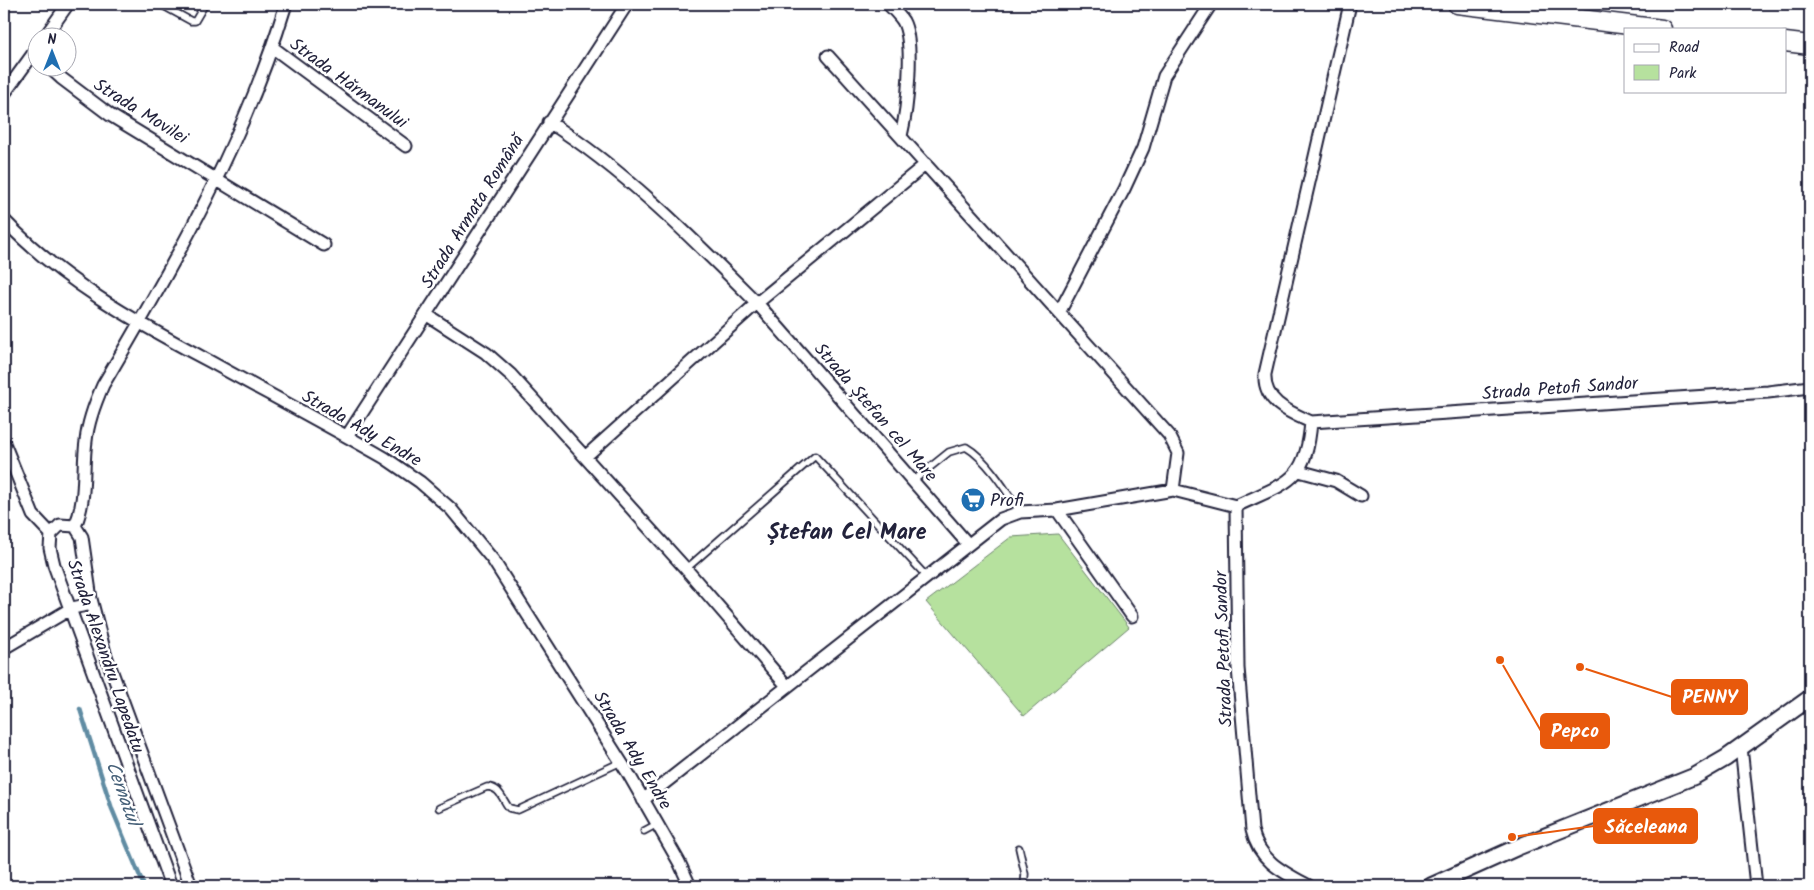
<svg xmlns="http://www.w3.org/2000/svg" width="1814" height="890" font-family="Kalam,sans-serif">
<rect width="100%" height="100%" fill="#fff"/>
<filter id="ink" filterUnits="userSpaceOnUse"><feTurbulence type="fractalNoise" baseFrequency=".02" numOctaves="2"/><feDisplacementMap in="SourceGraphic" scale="10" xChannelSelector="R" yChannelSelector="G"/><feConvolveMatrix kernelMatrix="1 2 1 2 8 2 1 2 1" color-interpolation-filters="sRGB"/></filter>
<g filter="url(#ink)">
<path fill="#b6e19e" stroke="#6c826c" d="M1058,534L1129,627L1024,716L926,602L1011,537Z"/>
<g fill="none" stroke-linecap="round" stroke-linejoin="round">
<path stroke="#608ca3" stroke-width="4.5" d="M80,709L112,809L144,886"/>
<defs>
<path id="service" d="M160,4L191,21H195L205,4
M913,481L949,452L966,447C987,459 1007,492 1020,512
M686,569L815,456L927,577
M439,808L487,787C500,787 502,799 509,808L518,810L621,762
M644,831L657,824
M1019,848L1025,874L1024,886"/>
<path id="minor" d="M888,4C893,9 899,15 903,21C915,43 907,111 901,136
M44,38L68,4
M272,47L406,146
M828,56L1169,435L1178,453L1173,490
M50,68L61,78L110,115L324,245
M4,94L38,47
M549,122C627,172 692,238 757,303L968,544
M4,220C62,281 134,321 209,361C267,393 327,425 385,458L420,482L451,509L493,560L628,773L679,862L690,886
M1060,311L1124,189L1143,148L1164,76L1211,4
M427,315L486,353L511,375L686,569L787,686
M1311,422C1289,412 1263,402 1265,374L1350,4
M347,436L627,4
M4,443L33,515L51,534
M585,457L757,303L926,164
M1299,471L1336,481L1361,496
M1236,506C1287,482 1306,483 1311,422L1768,392L1810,387
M1236,506L1238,668L1252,830C1259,861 1283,872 1309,886
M1057,510L1132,616
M75,526C87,499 82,470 86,441C88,421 95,403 103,385C175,263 245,140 286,4
M75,526L82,537L91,599L105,653L191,886
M51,534L50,548L54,565L171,886
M51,534L60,525L75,526
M4,648L72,608L87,605L91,599
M1741,747L1756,886
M643,800L1001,519L1020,512L1057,510L1173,490L1236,506"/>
<path id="secondary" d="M1431,886L1518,847L1695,776L1726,758L1810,698"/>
<path id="primary" d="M1457,4L1662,29
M1785,42L1810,45"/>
</defs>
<use href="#service" stroke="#22223b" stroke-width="9"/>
<use href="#minor" stroke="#22223b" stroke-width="15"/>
<use href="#secondary" stroke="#22223b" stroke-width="19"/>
<use href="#primary" stroke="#22223b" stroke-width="21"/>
<use href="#service" stroke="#fff" stroke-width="5.5"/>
<use href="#minor" stroke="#fff" stroke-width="11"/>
<use href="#secondary" stroke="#fff" stroke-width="15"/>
<use href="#primary" stroke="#fff" stroke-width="18"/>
</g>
</g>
<defs>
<symbol id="supermarket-disc" viewBox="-11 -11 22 22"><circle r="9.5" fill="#1f6fb2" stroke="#fff"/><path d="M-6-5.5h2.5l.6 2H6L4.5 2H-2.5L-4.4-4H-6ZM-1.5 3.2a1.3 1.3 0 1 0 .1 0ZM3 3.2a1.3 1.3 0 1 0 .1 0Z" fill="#fff"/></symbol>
</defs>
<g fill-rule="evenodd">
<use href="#supermarket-disc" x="959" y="486" width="28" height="28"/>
</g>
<g text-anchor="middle" stroke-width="5" stroke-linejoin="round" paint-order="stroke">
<g font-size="18" fill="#22223b" stroke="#fff">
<text transform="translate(349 83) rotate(36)" y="6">Strada Hărmanului</text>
<text transform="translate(141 111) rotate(32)" y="6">Strada Movilei</text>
<text transform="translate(472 211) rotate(-58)" y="6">Strada Armata Română</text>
<text transform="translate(1560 388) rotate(-4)" y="6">Strada Petofi Sandor</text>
<text transform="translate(876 412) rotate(49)" y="6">Strada Ștefan cel Mare</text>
<text transform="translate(362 428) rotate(30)" y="6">Strada Ady Endre</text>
<text transform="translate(1223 649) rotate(-92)" y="6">Strada Petofi Sandor</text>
<text transform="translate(106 656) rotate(71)" y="6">Strada Alexandru Lapedatu</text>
<text transform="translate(633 750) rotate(59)" y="6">Strada Ady Endre</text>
</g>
<g font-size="18" fill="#22223b" stroke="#fff" text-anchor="start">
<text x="990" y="506">Profi</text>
</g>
<g font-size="19" font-style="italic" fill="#466078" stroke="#fff">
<text transform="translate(124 793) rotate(70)" y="7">Cernatul</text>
</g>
<g font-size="22" font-weight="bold" fill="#22223b" stroke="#fff">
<text x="847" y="539">Ștefan Cel Mare</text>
</g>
</g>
<path fill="none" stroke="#e8590c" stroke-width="2" d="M1580 667L1672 697M1500 660L1541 731M1512 837L1594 826"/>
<g fill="#e8590c" stroke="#fff" stroke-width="2">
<circle cx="1580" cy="667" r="5"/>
<circle cx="1500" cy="660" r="5"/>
<circle cx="1512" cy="837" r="5"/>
</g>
<g fill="#e8590c" stroke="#e8590c" stroke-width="2">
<rect x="1672" y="680" width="75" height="34" rx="5"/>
<rect x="1541" y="714" width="68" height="34" rx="5"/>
<rect x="1594" y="809" width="103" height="34" rx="5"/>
</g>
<g font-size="19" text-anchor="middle" font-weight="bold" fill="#fff">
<text x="1710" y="703">PENNY</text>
<text x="1575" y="737">Pepco</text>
<text x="1646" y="833">Săceleana</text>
</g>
<rect width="1814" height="890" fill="none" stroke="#fff" stroke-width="20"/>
<rect x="10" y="10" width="1794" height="870" fill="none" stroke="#22223b" stroke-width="2" filter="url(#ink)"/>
<rect x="1624" y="28" width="162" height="65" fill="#ffffff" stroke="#a7a7b1"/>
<rect x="1634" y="44" width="25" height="8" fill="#ffffff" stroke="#a7a7b1"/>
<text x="1669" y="52" font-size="15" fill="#22223b">Road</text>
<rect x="1634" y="65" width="25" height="15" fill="#b6e19e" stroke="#a7a7b1"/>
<text x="1669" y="78" font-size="15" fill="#22223b">Park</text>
<g transform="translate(52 52)"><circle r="24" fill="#ffffff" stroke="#a7a7b1"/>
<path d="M0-4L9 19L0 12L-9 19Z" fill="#1f6fb2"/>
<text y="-8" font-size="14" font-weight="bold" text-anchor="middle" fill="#22223b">N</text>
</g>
</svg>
